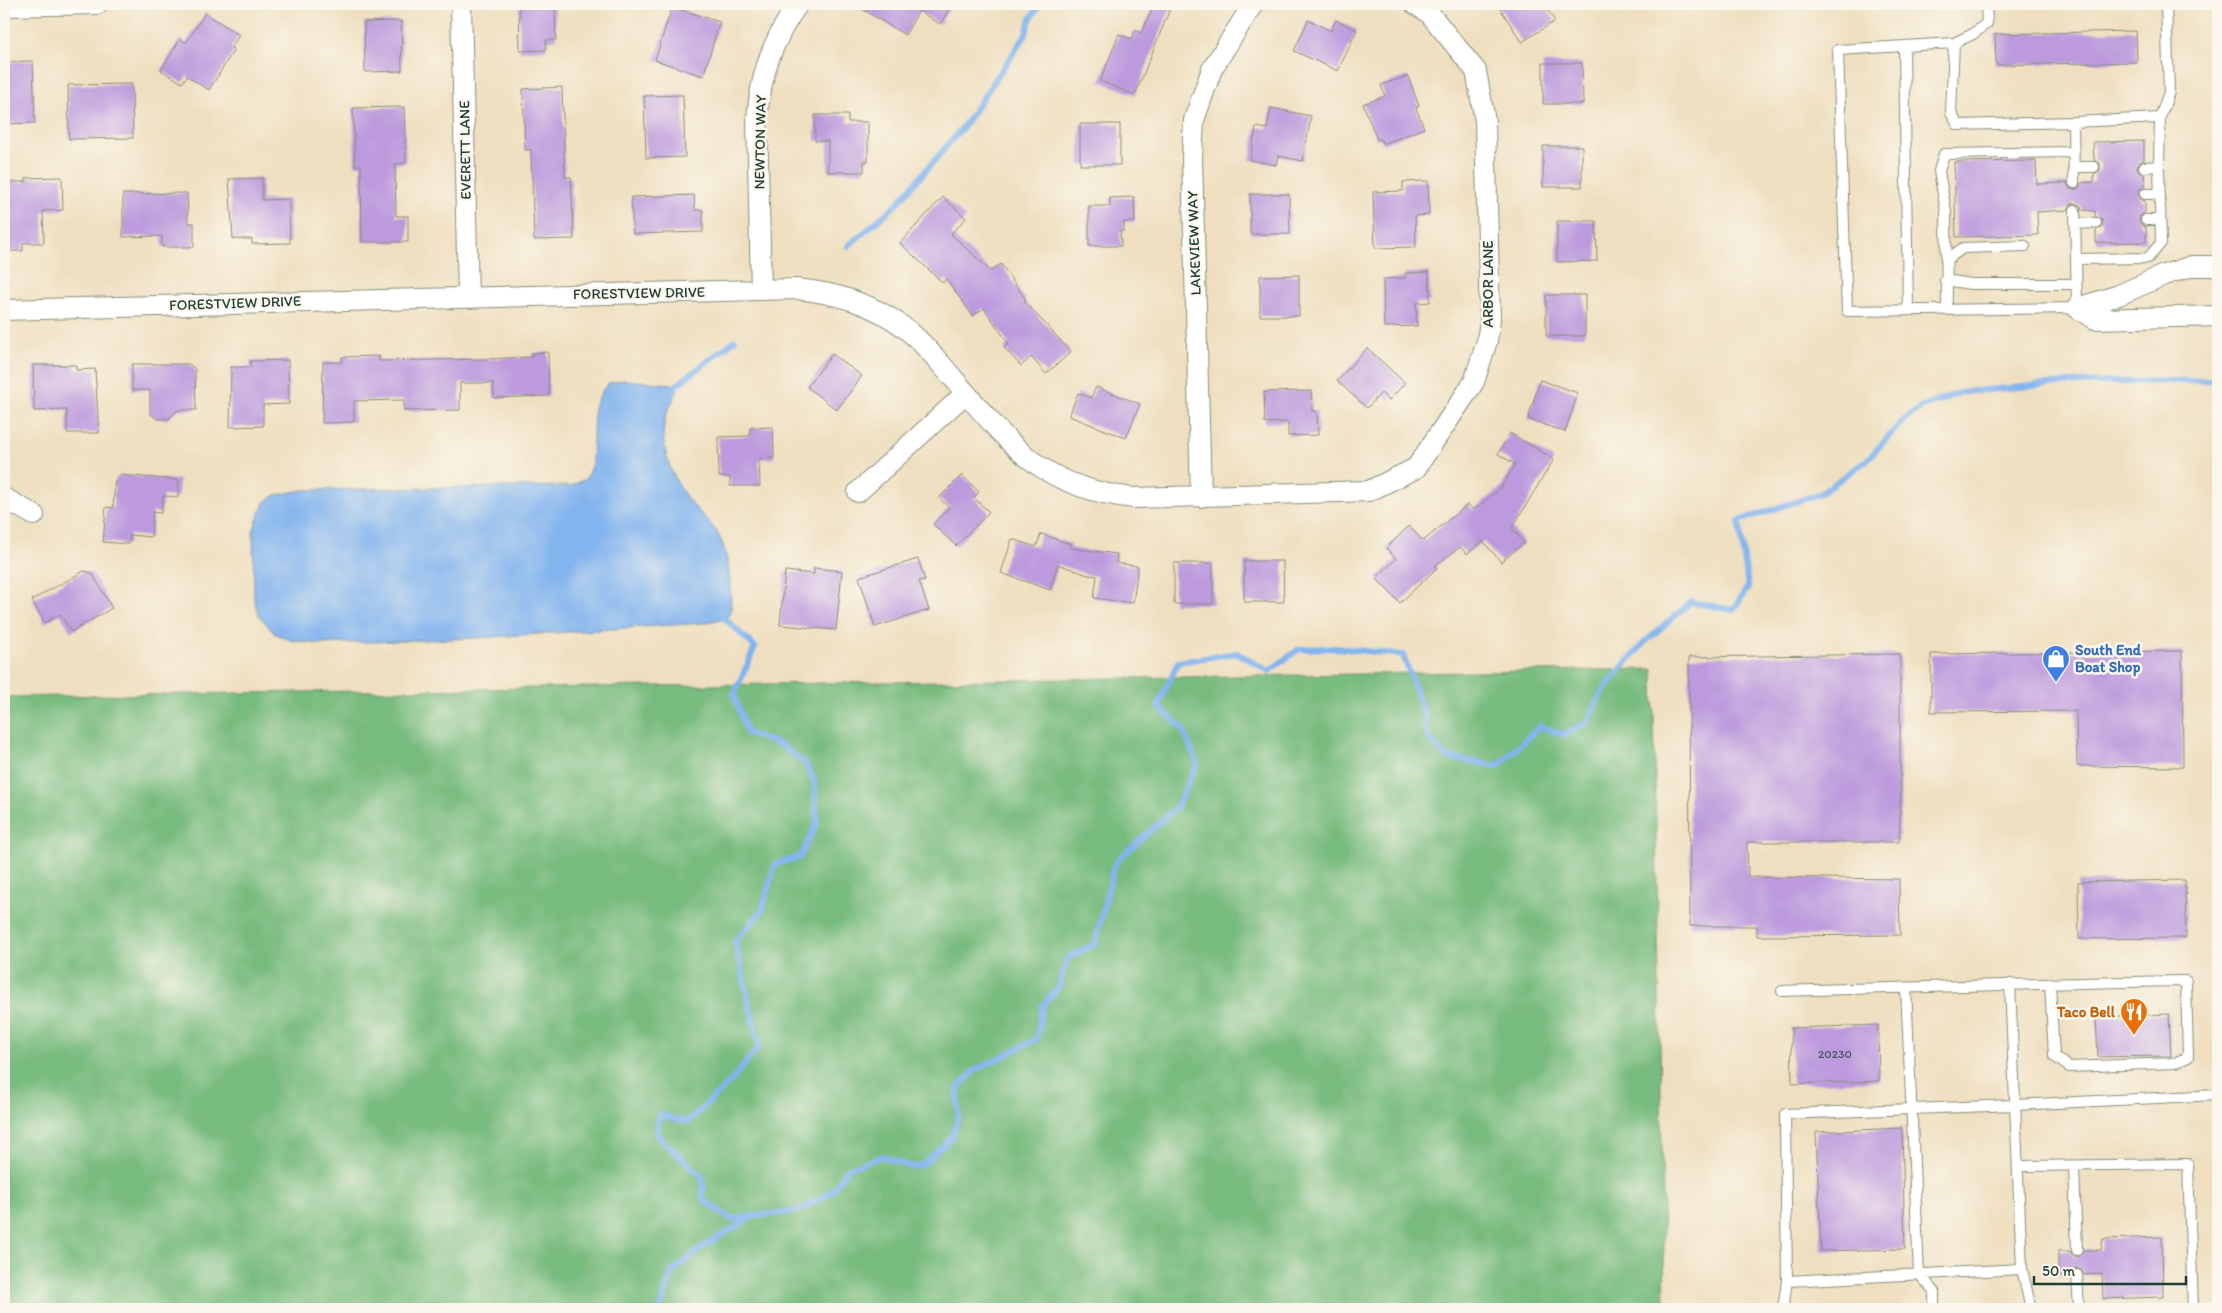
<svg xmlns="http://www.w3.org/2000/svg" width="2222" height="1313" font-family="Itim,sans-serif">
<rect width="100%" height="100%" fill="#fbf7ec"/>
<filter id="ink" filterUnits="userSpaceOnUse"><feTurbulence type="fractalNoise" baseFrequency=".02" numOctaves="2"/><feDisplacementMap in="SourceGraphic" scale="10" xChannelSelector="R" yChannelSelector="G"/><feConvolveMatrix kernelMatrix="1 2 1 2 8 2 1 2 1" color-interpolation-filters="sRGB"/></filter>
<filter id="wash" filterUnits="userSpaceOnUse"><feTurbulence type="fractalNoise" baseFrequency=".0096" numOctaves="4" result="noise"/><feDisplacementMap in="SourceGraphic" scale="20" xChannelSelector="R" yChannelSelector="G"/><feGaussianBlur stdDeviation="1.12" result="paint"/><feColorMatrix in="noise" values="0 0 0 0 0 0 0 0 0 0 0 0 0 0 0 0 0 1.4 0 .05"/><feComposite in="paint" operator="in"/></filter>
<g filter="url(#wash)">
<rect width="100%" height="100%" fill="#efdfc0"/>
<path fill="#79bc7f" stroke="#4c7c5a" d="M1653,669L1665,1309H4V697Z"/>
<path fill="#82b4ee" stroke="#507891" d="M624,380L672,384L678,390C675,397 671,403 668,410C655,440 672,480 691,503C699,512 709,521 716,531C730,551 731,590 731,613L727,618L703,623L476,638L319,644L290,640L274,633L259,615L254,600L253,531L264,503L276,495L304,490L571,486L587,478L592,463L594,407L602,391L609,383Z"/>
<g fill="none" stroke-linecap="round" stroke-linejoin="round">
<path stroke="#82b4ee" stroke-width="6" d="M848,246L896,205L963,127L1025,36L1030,20L1040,4
M669,391L735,340
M719,613L755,647L734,695L747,733L779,744L805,763L814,780L817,823L800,857L775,864L762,911L735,941L759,1047L731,1081L688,1122L659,1115L657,1135L703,1178V1199L730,1219L798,1211L833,1191L847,1169L883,1156L911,1167L922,1165L951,1138L958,1118V1088L974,1071L1037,1039L1042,1006L1059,987L1067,958L1095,944L1114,866L1121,857L1177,807L1197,764L1183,729L1158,706L1178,662L1237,653L1269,671L1299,649L1336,648L1403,655L1424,714L1427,736L1446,757L1498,766L1540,726L1564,735L1588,722L1600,695L1624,665L1645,642L1691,602L1733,610L1748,587L1739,521L1821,493L1867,460L1904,420L1920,408L1962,392L2068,383L2218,380
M660,1309L671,1273L701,1248L751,1218"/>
</g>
<g id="blocks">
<path fill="#bc9add" d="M526,4H555L556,40H546V50L520,51L519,5Z
M854,4H952L940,24L919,11L905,35Z
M1155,4H1172L1135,95L1100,81L1119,34L1132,39L1135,30L1141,33Z
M1497,4H1544L1555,21L1522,42Z
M672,7L720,22L703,76L655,60Z
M205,13L239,35L231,48L234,50L209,90L187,76L182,83L161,70L180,39L186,43Z
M1308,20L1331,31L1336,20L1357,30L1338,71L1294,51Z
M401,21L402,71L365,72L364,22Z
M2136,31L2137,62L1996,65L1995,34Z
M33,61L35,123L4,124V62Z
M1543,63H1582L1583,104H1543Z
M1408,76L1419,106L1416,108L1424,128L1383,144L1380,138L1377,140L1363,104L1385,96L1381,85Z
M132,84L133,138L69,139L68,85Z
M562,87L565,177H571L574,239L534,240L531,150H525L523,89Z
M683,95L685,157L646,158L644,96Z
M404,107L406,163L395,164L396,216H408V242H362L361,165H355L353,108Z
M1271,108L1311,116L1303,161L1278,156L1276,165L1250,160L1256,127L1267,129Z
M815,115H848V122H868V161H864V172H828V141H815Z
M1080,124H1120V165H1080Z
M2144,141V160L2140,162L2137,167L2139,171L2144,174L2145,187L2139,190L2138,194L2141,200L2145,201V213L2140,216L2139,220L2142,226L2146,227V242L2096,243V230L2102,227V220L2095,216V211L2082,210L2081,206L2075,203L2071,204L2068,210L2037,212L2038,235L1956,237L1954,162L2036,161L2037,184L2067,183L2070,189L2075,190L2080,187L2081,183L2094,182V174L2100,170V163L2094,160L2093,142Z
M1543,146H1582V187H1543Z
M62,177L63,210L43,211L44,243H23V251H4V182H26V178Z
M262,178V200L289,199L290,243L252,244V239H233L229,179Z
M1428,181L1429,215L1415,216L1416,247L1375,248L1373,192L1403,191V182Z
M187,193L188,223H194V247H162V236L123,237V194Z
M1250,194H1289L1290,234H1250Z
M694,195L695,210H703V232L633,234L631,197Z
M943,197L966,218L951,234L991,271L1001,264L1026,300L1024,301L1071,352L1046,374L1031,357L1021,366L1004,348L1009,344L984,308L973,316L946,279L943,283L900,243Z
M1134,197L1135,222H1124V231H1120L1121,246H1089V206H1110V198Z
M1557,221H1596L1597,261L1557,262Z
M1429,272L1430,302L1416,303L1417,326L1384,327L1383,279L1405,278V273Z
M1299,275V316H1260V276Z
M1546,295H1585V336H1546Z
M1367,348L1405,383L1389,400L1381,393L1367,408L1337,381Z
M548,352L549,396L494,398L493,383H460V410L404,411V400L354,401V422L322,423L323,362H342V357L379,356V361L487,359L532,357V353Z
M832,354L862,376L837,410L807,387Z
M288,360L289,404L263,405V426L230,427L231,367H251L250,361Z
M132,364H189L195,369L196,410H178L168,419H157L150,413V390H132Z
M33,365H76V370L95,369L99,433H67V410L34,411Z
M1540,380L1578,393L1565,432L1528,419Z
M1096,387L1140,404L1126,438L1069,416L1078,393L1091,398Z
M1311,391L1312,411H1317L1318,435L1288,436V422L1265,423L1264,392Z
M773,427L774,458L759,459L760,486H730V477H719L718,437L750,436V428Z
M1510,433L1554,459L1512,528L1524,543L1501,562L1483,541L1467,554L1460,547L1435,566L1437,568L1400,603L1376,578L1396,559L1386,548L1409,526L1423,541L1468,504L1473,510L1501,488L1515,464L1498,454Z
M120,475L179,480L178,497L163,496L161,513L153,512L151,537L130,535L129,544L103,542L106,507L113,508L115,480Z
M962,475L979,492L974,498L989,512L956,546L933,524L949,507L939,498Z
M1041,534L1071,544L1070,548L1117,554L1116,563L1138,566L1133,603L1094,598L1097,576L1088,575L1058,564L1050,590L1001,573L1012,539L1036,547Z
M918,559L925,580L919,581L929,610L875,627L859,577Z
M1244,561H1283L1284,602H1244Z
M1174,563H1213V604H1174Z
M814,568L842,571L836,630L780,625L785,571L814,574Z
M84,571L92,573L112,608L71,632L60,614L45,623L32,600Z
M2182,651L2183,767L2077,766L2076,711L1931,712V654Z
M1900,654V786H1901L1899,842H1747L1748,877L1899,879L1900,935L1757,936V926H1690L1689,657Z
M2185,880L2186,938L2079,939L2078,882Z
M2169,1014L2171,1056L2098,1057L2096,1017Z
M1878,1025L1879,1081L1792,1084L1791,1028Z
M1902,1128L1905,1249L1821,1251L1816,1132Z
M2162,1237L2163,1297L2103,1299L2102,1274L2084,1275L2082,1271L2077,1268L2073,1270L2070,1275H2058V1251H2070L2073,1256L2078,1257L2084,1250H2101L2103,1239Z"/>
</g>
</g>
<g filter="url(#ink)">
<use href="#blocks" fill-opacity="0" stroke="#878e7a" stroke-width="1"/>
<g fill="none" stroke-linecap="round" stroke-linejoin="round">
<defs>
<path id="service" d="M1954,43L1973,34L1987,23L1986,4
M1904,46L1908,310
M2073,122L2160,118L2169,92L2166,4
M2159,166L2160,118
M2075,167H2094
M2074,183L2073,122L1958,125L1951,113L1954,43L1838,50L1847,311L2077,308L2075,210
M2145,194H2160
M2146,220H2160
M2075,224L2096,223
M2076,259L2148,258L2161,243L2159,166L2144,167
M1946,260L1963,248L2025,246
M1945,280L1971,284H2076
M1947,309L1946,212L1939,171L1944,154L2074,152
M2010,984L2022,1269L2031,1309
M1906,988L1919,1274L1934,1291V1309
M1782,991C1917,987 2051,983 2186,981L2188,1057L2175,1063L2069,1067L2054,1056L2050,983
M2019,1166L2188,1164L2193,1309
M2074,1166L2077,1250
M2077,1275L2079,1309
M1787,1281L2022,1269
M1783,1309L1787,1281L1785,1114L2015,1105L2218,1095"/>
<path id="minor" d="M461,4L468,297
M4,6L97,4
M761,290L757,118C761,73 772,41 798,4
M2077,308L2119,295L2164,275L2192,266H2218
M2077,308L2095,319L2218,316
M4,310L796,289C836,293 872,303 905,328C923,342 938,361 953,378C1010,444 1040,488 1134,498L1369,491L1416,468L1474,382L1487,341L1490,321L1485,121L1476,71L1429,13L1415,4
M858,492L966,393
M1201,497L1192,158L1194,120L1212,69L1253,4
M4,498L34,515"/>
</defs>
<use href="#service" stroke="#878e7a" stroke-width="12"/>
<use href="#minor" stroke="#878e7a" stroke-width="22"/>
<use href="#service" stroke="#fff" stroke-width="10"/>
<use href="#minor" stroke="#fff" stroke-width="20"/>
</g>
</g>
<defs>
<symbol id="shop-pin" viewBox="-11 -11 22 30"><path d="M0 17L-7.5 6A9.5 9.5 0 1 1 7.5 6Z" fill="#3f7fe0" stroke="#fbf7ec"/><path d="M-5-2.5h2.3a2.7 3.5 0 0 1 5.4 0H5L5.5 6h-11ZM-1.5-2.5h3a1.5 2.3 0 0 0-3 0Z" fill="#fff"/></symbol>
<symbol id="restaurant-pin" viewBox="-11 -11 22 30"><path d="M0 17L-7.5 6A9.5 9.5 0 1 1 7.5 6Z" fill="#e8710a" stroke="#fbf7ec"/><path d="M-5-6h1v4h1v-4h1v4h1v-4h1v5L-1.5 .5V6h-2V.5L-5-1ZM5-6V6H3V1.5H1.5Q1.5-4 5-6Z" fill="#fff"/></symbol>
</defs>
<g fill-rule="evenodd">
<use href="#shop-pin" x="2040" y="643" width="32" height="43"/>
<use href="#restaurant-pin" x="2118" y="996" width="32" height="43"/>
</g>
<g text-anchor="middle" stroke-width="5" stroke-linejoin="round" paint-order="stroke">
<g font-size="12" fill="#46545e">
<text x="1835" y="1058">20230</text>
</g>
<g font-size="15" fill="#1f3d34" stroke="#fbf7ec">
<text transform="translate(760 142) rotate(-89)" y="5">NEWTON WAY</text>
<text transform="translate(465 150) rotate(-91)" y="5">EVERETT LANE</text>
<text transform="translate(1194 243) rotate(-92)" y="5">LAKEVIEW WAY</text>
<text transform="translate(1488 284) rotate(-90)" y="5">ARBOR LANE</text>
<text transform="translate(639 293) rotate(-1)" y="5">FORESTVIEW DRIVE</text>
<text transform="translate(235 303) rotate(-2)" y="5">FORESTVIEW DRIVE</text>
</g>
<g font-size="15" font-weight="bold" fill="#366cbe" stroke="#fbf7ec" text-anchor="start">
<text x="2075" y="655">South End<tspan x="2075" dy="17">Boat Shop</tspan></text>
</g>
<g font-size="15" font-weight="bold" fill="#c56008" stroke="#fbf7ec" text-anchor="end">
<text x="2115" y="1017">Taco Bell</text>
</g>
</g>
<rect width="2222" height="1313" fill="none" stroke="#fbf7ec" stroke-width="20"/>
<path d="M2034 1276v8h152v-8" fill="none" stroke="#1f3d34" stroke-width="2.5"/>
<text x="2042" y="1276" font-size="15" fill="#1f3d34" stroke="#fbf7ec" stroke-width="4" paint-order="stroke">50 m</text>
</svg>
